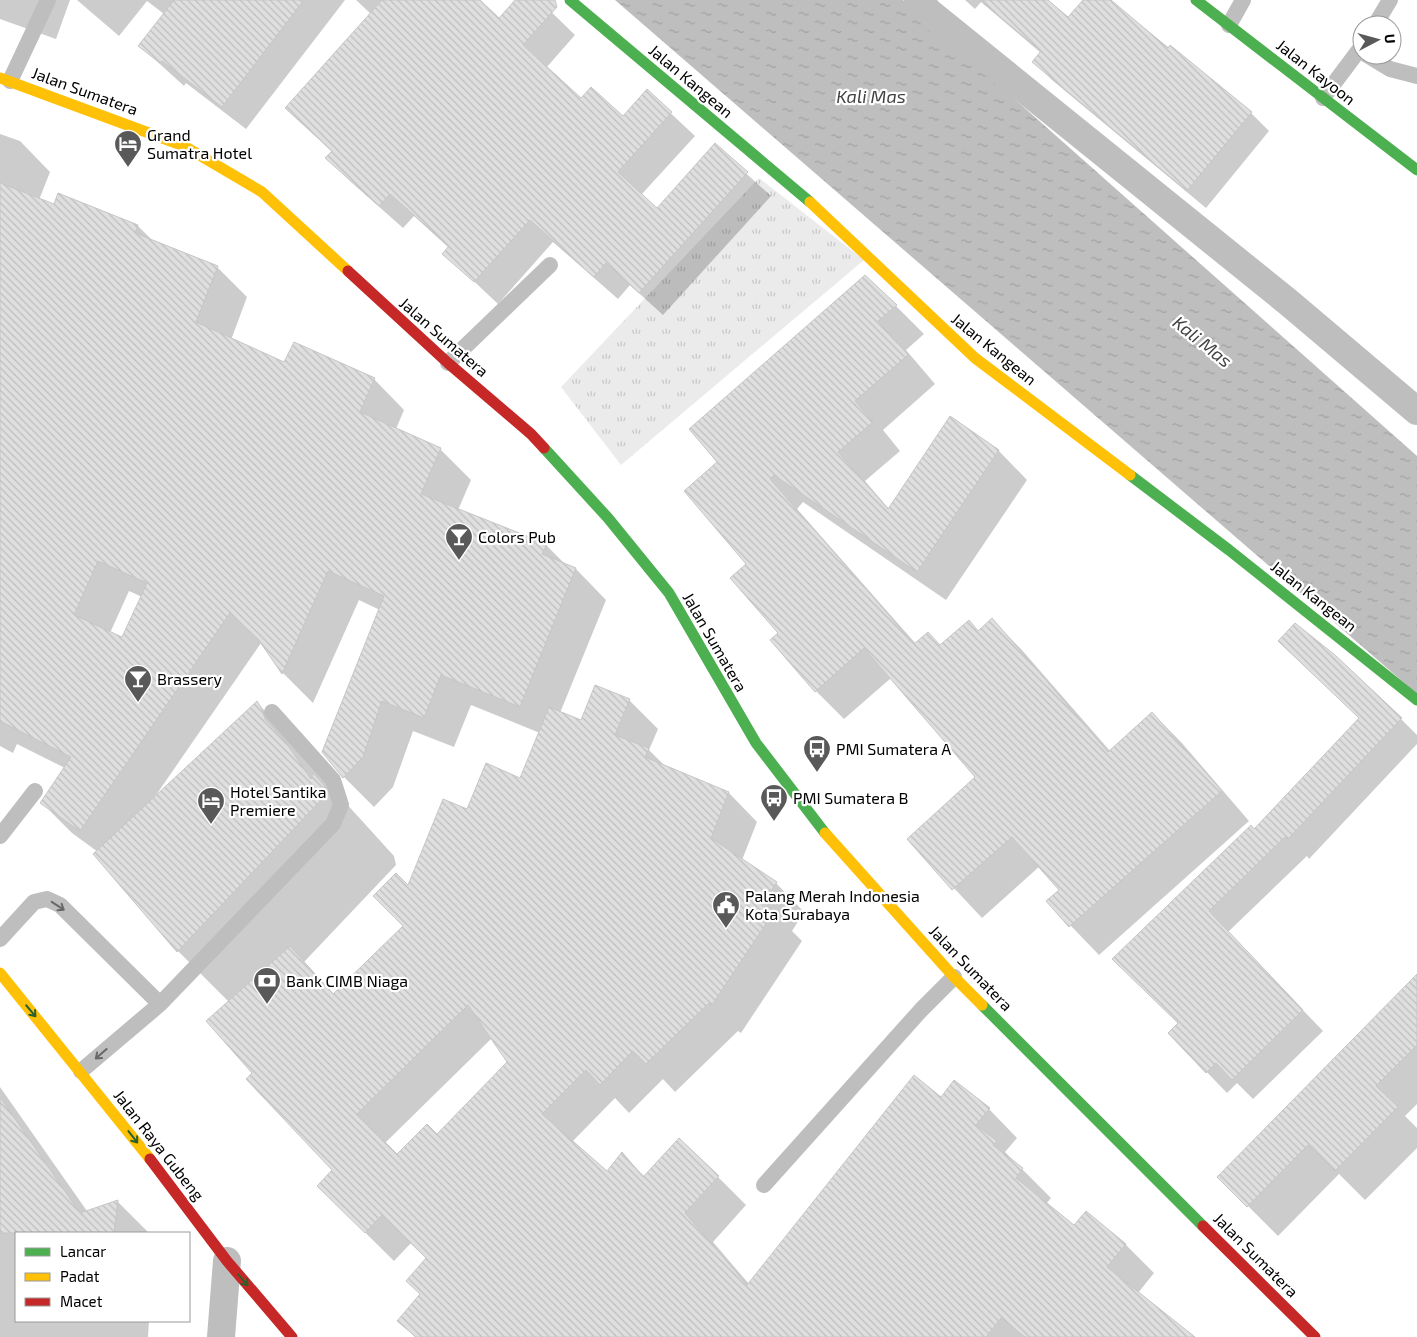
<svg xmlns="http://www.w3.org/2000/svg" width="1417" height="1337" font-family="'Exo 2',sans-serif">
<defs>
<pattern id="grass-tufts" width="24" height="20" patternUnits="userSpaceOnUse" patternTransform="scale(1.25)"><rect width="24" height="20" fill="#ebebeb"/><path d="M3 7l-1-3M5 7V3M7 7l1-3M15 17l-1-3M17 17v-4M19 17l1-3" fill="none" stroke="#c8c8c8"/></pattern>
<pattern id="water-ripples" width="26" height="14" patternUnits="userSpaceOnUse" patternTransform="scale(1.25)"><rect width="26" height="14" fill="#bebebe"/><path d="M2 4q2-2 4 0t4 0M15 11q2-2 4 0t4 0" fill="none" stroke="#a2a2a2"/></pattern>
<pattern id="building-back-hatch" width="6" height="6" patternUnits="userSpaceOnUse" patternTransform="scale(1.25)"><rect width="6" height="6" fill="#dfdfdf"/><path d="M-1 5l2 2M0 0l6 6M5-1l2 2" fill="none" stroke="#bebebe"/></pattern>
</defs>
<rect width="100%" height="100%" fill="#fff"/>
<path fill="url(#grass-tufts)" d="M759,178L864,260L621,465L561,387Z"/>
<path fill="url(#water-ripples)" d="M615,0H903L1417,456V694Z"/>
<path fill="#0003" fill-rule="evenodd" d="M0,0H70L56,39L0,19Z
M77,0H345L246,129L186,83L184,86L140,46L164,14L147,1L119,36Z
M356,0H478L499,20L517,0H539L575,35L546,68L581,100L623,117L647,91L695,136L641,195L657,210L715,145L771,196L663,315L630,285L618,299L553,242L498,304L444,253L449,248L414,216L403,228L350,181L327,158L332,152L287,108L371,14Z
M965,0H1046L1069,19L1084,0H1109L1251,113L1269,131L1206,208L1052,80L1034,62L1041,53L981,2L975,9Z
M0,134L20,141L50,172L39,200L54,206L59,195L138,226L153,241L217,267L247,297L231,340L285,364L374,379L404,410L396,429L441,450L471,480L458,510L546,545L566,565L576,569L606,600L560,713L581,722L629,700L658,729L649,750L666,767L729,793L757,822L742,860L776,883L804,912L792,931L802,941L741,1033L738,1031L675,1092L663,1079L629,1113L615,1098L572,1142L607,1173L622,1154L645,1177H718L746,1205L713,1242L749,1284L941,1099L989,1109L1017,1138L1005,1152L1051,1198L1046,1204L1075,1227L1086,1213L1126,1245L1154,1273L1138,1293L1193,1337H415L399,1321L421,1294L428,1258L412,1242L394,1261L318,1186L334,1170L253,1073L229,1002L178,951L98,852L72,833L41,802L65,768L17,744L13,753L0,746ZM129,591L142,597L123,639L110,633ZM359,600L380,610L344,777L374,807L393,787L413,731L454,747L471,705L540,733L521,779L468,811L409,887L404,926L334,994L304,962L396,865L394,856L334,790L327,773L257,703L154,798L261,643L283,673L313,703ZM492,1038L509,1062L437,1135L397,1156L385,1143Z
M896,306L924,334L906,350L935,384L883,430L900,451L865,481L889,509L950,418L999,451L1027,480L946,600L803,502L797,509L916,644L941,646L969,622L979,632L992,620L1021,649L1110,751L1152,713L1181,742L1249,821L1099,955L1048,902L1061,890L1040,866L982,918L908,839L977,777L891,678L844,719L816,691L780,633L748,564L719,462L691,429Z
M1401,719L1417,735V744L1309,859L1307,856L1228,932L1323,1031L1253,1099L1237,1083L1227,1093L1169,1033L1179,1024L1114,959L1255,830Z
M1417,976V1104L1405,1116L1417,1128V1148L1365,1200L1339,1174L1278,1236L1219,1177Z
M0,1087L87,1211L117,1201L148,1232L16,1233V1321H149L148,1337H0Z"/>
<path fill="url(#building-back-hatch)" stroke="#c6c6c6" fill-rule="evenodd" d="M174,0H304L222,107L162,61L160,63L138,46Z
M382,0H480L499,18L515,0H555L557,7L523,45L581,98L591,87L623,116L647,89L672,112L618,172L657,208L715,143L748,172L639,293L606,263L594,277L530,220L474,282L442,254L449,246L390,194L379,206L325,158L332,151L285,108Z
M980,0H1048L1068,17L1083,0H1111L1168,48L1170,45L1252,112L1187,191L1032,62L1041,51Z
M0,183L54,204L58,193L138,225L135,233L218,266L196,322L284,362L294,342L375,378L360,412L441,448L421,494L547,544L542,554L576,568L520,707L441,675L424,718L382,701L363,757L343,778L322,752L384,596L328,571L282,674L258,639L230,613L80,831L40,803L71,757L0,721ZM98,561L147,583L122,637L74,615Z
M865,275L897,305L878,321L908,355L855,401L873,422L838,452L888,509L950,416L999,450L917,572L774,475L770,479L914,644L928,632L940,645L969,620L978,631L992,618L1108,752L1152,712L1222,791L1069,927L1046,901L1059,890L1012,837L952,890L907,839L975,777L864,648L815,692L770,640L778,633L730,578L746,564L684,491L717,462L689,429Z
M1295,623L1335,655L1402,718L1288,839L1285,837L1209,911L1303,1010L1232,1080L1216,1063L1206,1073L1168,1033L1178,1023L1112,959L1251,825L1254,829L1359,718L1278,641Z
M595,685L630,699L615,735L649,748L645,757L729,792L711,838L777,882L763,903L774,912L712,1005L709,1003L646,1064L633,1051L600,1085L586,1070L542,1114L607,1171L622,1152L643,1177L679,1138L719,1176L685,1213L747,1285L914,1075L941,1097L954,1080L990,1108L976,1125L997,1141L993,1145L1023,1168L1016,1178L1074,1225L1086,1211L1126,1244L1107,1267L1195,1337H1025L1001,1318L986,1337H416L397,1321L420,1294L406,1281L426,1258L382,1215L365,1233L317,1186L332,1170L246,1079L252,1073L206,1021L290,946L333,994L403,926L373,896L396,873L408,885L443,799L467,809L486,763L520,778L549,707L581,720ZM468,1005L507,1062L437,1134L427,1124L397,1154L357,1114Z
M257,701L262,709L265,719L285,741L311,779L313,773L324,785L327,794L177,952L93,854Z
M1417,974V1045L1376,1086L1398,1107L1335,1171L1308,1145L1247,1207L1217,1177Z
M0,1097L80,1213L118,1200L114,1233H0Z"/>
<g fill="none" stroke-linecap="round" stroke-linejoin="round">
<path stroke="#bebebe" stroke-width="16" d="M1229,25L1243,0
M1375,25L1390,0
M1367,55L1390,69L1417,76
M10,81L48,0
M1323,98L1362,46
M448,363L550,265
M0,836L35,791
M0,939L34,902L47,899L60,905L160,1004L81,1071
M160,1004L333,824L341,805L333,780L272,712
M764,1185L921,1010L954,977"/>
<path stroke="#bebebe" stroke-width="28" d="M918,0L930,13L1288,302L1417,411
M221,1337L227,1261"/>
<path stroke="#4caf50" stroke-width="11" d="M570,0L810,202
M1196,0L1417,170
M544,448L608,518L669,593L756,743L825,833
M1130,475L1229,550L1417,700
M982,1005L1203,1226"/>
<path stroke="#ffc107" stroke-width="11" d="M0,78L184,146L262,192L348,271
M810,202L975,358L1130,475
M825,833L954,977L982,1005
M0,973L150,1159"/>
<path stroke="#c62828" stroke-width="11" d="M348,271L448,363L531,434L544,448
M150,1159L227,1261L292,1337
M1203,1226L1315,1337"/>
</g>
<defs><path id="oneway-shaft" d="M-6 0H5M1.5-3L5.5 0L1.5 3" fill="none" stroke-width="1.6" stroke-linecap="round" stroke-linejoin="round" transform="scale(1.25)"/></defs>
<g stroke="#686868">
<use href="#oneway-shaft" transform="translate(58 906) rotate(33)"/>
<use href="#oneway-shaft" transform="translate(101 1054) rotate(139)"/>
</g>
<g stroke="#2a602c">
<use href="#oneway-shaft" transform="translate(31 1011) rotate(50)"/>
<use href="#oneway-shaft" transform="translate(133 1137) rotate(52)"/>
<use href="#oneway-shaft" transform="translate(243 1280) rotate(49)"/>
</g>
<defs>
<symbol id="hotel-pin" viewBox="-11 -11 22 30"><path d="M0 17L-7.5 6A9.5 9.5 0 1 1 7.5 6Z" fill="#595959" stroke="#fff"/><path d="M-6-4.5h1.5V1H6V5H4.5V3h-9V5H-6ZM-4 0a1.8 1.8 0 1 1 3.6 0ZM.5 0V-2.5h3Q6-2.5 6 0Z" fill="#fff"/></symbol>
<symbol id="bar-pin" viewBox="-11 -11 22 30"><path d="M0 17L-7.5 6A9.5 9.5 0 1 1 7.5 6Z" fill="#595959" stroke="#fff"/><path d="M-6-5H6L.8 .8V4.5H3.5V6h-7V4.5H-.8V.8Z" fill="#fff"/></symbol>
<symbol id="bus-pin" viewBox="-11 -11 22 30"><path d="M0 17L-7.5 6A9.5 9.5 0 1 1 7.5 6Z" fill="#595959" stroke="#fff"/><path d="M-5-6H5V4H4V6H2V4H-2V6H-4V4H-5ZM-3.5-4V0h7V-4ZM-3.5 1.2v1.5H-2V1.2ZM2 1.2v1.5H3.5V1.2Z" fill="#fff"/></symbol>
<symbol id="civic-pin" viewBox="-11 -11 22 30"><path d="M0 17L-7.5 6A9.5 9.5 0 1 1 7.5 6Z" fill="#595959" stroke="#fff"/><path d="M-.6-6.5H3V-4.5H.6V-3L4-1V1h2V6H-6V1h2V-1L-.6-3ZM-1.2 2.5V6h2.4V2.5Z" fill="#fff"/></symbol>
<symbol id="bank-pin" viewBox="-11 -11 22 30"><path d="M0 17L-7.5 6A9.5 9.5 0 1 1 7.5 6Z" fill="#595959" stroke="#fff"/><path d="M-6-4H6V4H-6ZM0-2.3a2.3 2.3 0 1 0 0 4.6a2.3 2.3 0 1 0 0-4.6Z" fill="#fff"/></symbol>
</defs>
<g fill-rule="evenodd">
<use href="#hotel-pin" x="112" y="128" width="32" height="43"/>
<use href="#bar-pin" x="443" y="521" width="32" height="43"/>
<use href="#bar-pin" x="122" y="663" width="32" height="43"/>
<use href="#bus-pin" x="801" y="733" width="32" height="43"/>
<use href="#bus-pin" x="758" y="782" width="32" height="43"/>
<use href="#hotel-pin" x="195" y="785" width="32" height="43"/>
<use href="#civic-pin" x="710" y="889" width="32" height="43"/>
<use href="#bank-pin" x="251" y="965" width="32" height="43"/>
</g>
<g text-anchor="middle" stroke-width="4.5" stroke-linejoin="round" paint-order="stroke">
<g font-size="16" fill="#000" stroke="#fff">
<text transform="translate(1316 72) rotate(38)" y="6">Jalan Kayoon</text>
<text transform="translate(691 81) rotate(40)" y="6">Jalan Kangean</text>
<text transform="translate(85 91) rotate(20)" y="6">Jalan Sumatera</text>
<text transform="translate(444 337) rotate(41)" y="6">Jalan Sumatera</text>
<text transform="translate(994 349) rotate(39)" y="6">Jalan Kangean</text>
<text transform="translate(1314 596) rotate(38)" y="6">Jalan Kangean</text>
<text transform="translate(715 642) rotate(60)" y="6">Jalan Sumatera</text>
<text transform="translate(971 968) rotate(46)" y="6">Jalan Sumatera</text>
<text transform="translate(159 1145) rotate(52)" y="6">Jalan Raya Gubeng</text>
<text transform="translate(1256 1255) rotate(45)" y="6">Jalan Sumatera</text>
</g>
<g font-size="16" fill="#000" stroke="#fff" text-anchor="start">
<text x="147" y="141">Grand<tspan x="147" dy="18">Sumatra Hotel</tspan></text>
<text x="478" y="543">Colors Pub</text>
<text x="157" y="685">Brassery</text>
<text x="836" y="755">PMI Sumatera A</text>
<text x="230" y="798">Hotel Santika<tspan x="230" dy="18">Premiere</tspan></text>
<text x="793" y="804">PMI Sumatera B</text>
<text x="745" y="902">Palang Merah Indonesia<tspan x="745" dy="18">Kota Surabaya</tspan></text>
<text x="286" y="987">Bank CIMB Niaga</text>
</g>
<g font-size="18" font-style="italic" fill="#434343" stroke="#fff">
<text x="871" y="103">Kali Mas</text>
<text transform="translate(1202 342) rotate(39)" y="6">Kali Mas</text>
</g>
</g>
<rect x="15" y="1232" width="175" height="90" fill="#ffffff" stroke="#999999"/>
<rect x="25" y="1248" width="25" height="8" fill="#4caf50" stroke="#999999"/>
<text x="60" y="1257" font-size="15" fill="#000000">Lancar</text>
<rect x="25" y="1273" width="25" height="8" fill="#ffc107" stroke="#999999"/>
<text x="60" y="1282" font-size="15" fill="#000000">Padat</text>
<rect x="25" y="1298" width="25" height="8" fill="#c62828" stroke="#999999"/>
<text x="60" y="1307" font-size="15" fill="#000000">Macet</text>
<g transform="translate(1377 40) rotate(84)"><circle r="24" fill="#ffffff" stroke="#999999"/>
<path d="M0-4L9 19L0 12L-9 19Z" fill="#595959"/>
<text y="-8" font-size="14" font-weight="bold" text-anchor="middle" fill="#000000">U</text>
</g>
</svg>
